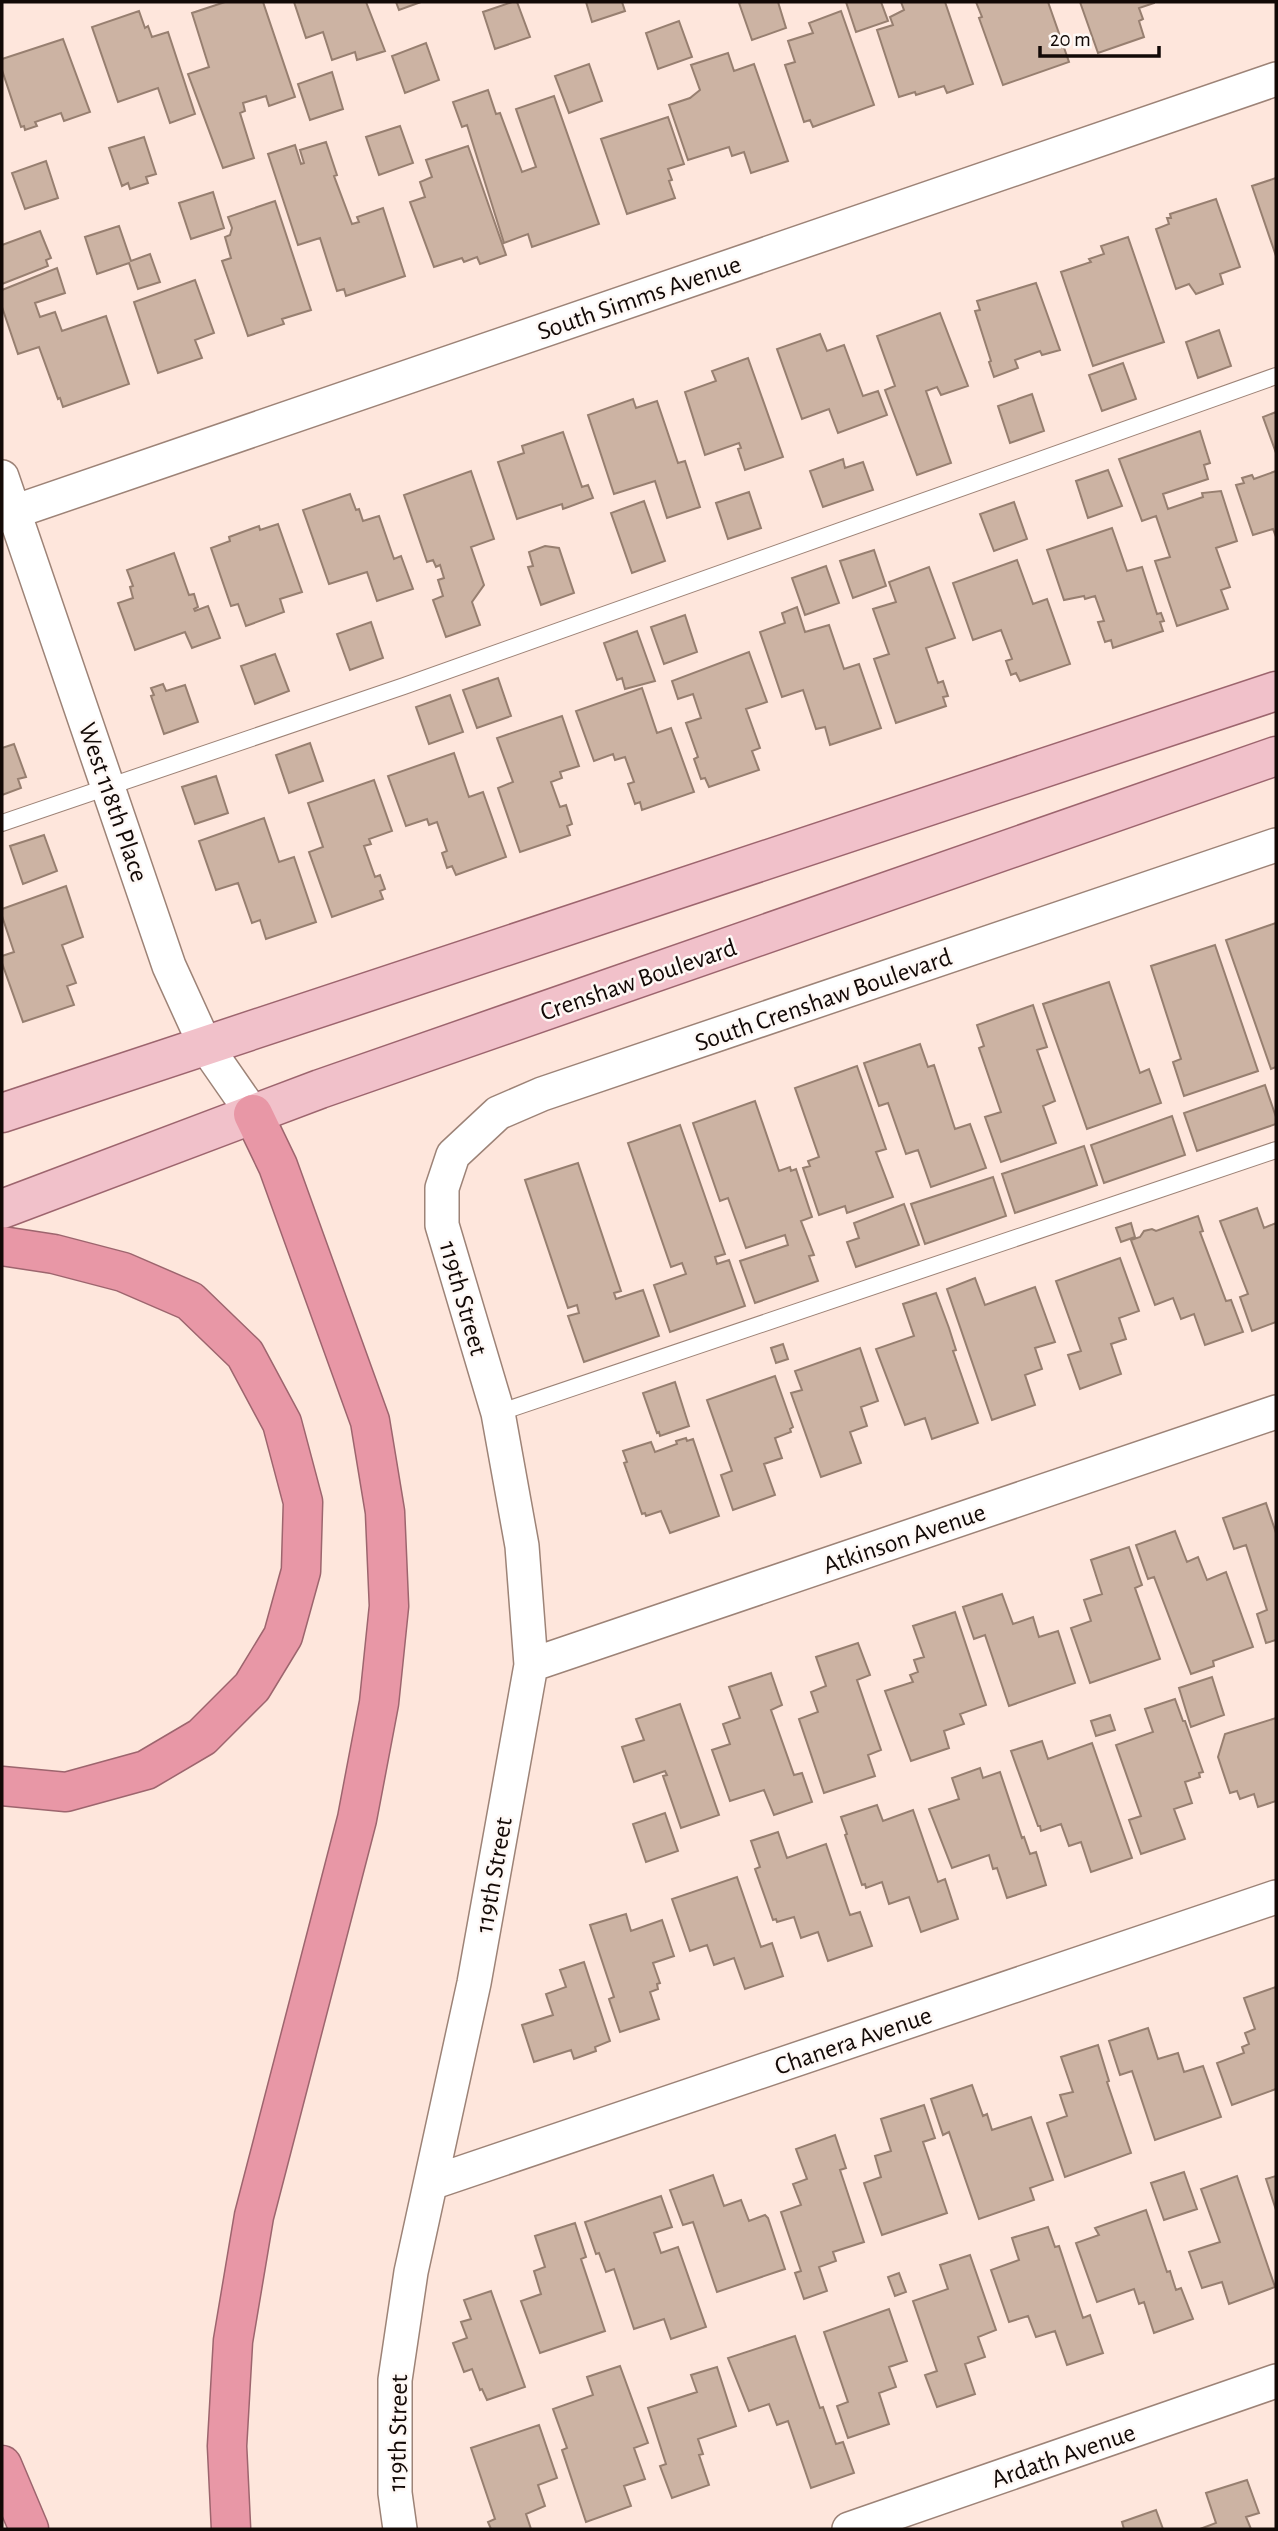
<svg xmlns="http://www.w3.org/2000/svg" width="1278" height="2531" font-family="'Alegreya Sans',sans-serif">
<rect width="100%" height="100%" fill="#fee6dc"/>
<path fill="#ccb3a3" stroke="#977f70" stroke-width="2" d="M225,2H263L295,97L269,106L266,96L243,103L245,111L240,113L254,158L223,168L188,74L209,67L192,13Z
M294,2H366L385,51L357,60L355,52L332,60L323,32L306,38Z
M396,2H421L399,10Z
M512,2H517L530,37L495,49L483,12Z
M586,2H622L625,11L592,22Z
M742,2H778L786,28L752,40L739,3Z
M846,2H881L888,21L856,32Z
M901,2H945L973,84L947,93L944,86L916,95L915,92L899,97L877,30L893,25L890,17L904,10Z
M976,2H1048L1069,62L1003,85L979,18L982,17Z
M1080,2H1154V3L1139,8L1143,19L1139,21L1144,37L1098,53Z
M139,11L145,28L148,26L152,37L168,32L195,114L170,123L158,88L118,102L92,27Z
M841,11L874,105L813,127L810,120L804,122L785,65L795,62L788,41L813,33L809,23Z
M679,21L692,57L658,69L646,33Z
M63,39L90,112L64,121L61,113L35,122L37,126L25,130L24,126L21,127L2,70V59Z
M426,43L439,80L405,93L392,56Z
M728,53L734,71L754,64L788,161L751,173L744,152L732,156L729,147L688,160L669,105L690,98L700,90L691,65Z
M589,64L602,101L569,113L555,76Z
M332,72L343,109L310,120L298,84Z
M488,90L496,114L500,113L522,172L536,167L516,109L554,96L599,224L532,247L528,234L504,243L467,125L462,127L453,102Z
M668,117L684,164L668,169L672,180L669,181L675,198L627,214L601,139Z
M400,126L413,163L379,175L366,137Z
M144,137L156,174L146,177L148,183L130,189L128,183L122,186L109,148Z
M326,142L337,175L334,176L352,224L359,222L357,217L383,208L405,276L346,296L344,289L337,291L320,238L298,245L268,154L295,145L301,164L304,163L300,150Z
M468,146L506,255L480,264L477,257L464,262L462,258L434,267L410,202L425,197L420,182L432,177L426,160Z
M46,161L58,198L25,209L12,173Z
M1276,178V256L1252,186Z
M213,192L224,228L191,239L179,203Z
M1216,199L1240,267L1220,274L1223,284L1196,294L1189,284L1176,289L1156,229L1169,224L1167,218H1171L1170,214Z
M275,201L311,310L282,319L284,324L248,336L222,261L231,258L225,237L230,235L232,228L228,217Z
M119,226L131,261L150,254L160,282L138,289L129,263L97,274L85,237Z
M40,231L51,258L46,260L48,266L2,284V245Z
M1128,237L1164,342L1093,366L1061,272L1091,262L1089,259L1104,254L1101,246Z
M57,268L65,293L35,303L40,317L55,312L62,331L106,316L129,384L63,407L60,398L58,399L39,347L18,354L2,307V290Z
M195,280L214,333L195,340L202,358L158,373L134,302Z
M1036,283L1060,350L1042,355L1040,351L1015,360L1018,368L994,377L989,362L991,361L975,311L980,310L977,301Z
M940,313L968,386L941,395L937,387L926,391L951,463L917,475L885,390L895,386L877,336Z
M1219,330L1231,366L1198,378L1186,342Z
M820,334L827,351L844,345L863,396L878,391L887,415L838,433L829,409L802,419L777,349Z
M748,358L783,457L745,470L738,449L741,448L739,443L705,455L685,392L716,381L712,371Z
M1123,363L1136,399L1102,411L1089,375Z
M1032,394L1044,431L1010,443L998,406Z
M633,399L636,408L657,401L678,463L685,461L700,507L667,518L655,481L614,494L588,415Z
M1276,412V453L1263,417Z
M1200,431L1210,463L1204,465L1208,479L1163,494L1168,509L1203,497L1202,493L1221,491L1237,541L1216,548L1230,587L1221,590L1228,609L1177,626L1155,561L1170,557L1156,516L1142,521L1119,459Z
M563,432L582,487L588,485L593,498L563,509L562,504L517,519L498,462L524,453L522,446Z
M843,459L845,468L863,462L873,490L823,507L810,471Z
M1108,470L1122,506L1088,518L1076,481Z
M471,471L494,539L471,547L484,585L472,602L480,625L446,637L433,600L443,596L438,580L444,578L440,565L436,567L433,560L427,562L404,495Z
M1276,471V537L1273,529L1253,535L1236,485L1244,483L1242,478L1252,475L1254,479Z
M749,492L761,528L728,539L716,503Z
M350,494L356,510L359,509L363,521L379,516L394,559L401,556L413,589L377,601L367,572L329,584L303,510Z
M644,501L665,561L632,573L611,513Z
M1014,502L1027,539L994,551L980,514Z
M278,524L302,592L280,599L284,612L246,626L238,604L231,606L211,548L230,541L229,537L259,526L260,530Z
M1112,528L1127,571L1142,567L1157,614L1161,613L1164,621L1160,622L1163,631L1113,648L1111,640L1105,642L1098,622L1104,621L1095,596L1085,599L1084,596L1064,600L1047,550Z
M545,546L559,548L574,593L541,605L528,567L533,566L529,552Z
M874,550L886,586L853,598L840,561Z
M174,553L189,595L194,594L198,607L194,609L195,611L208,606L220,638L192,648L185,632L135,650L118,603L133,598L130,587L133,586L127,570Z
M1017,560L1033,604L1047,599L1070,664L1020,681L1016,673L1011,675L1006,661L1012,659L1001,630L973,640L953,583Z
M826,566L839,603L805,615L792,578Z
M929,567L955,638L926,648L938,683L943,681L948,696L943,697L946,706L896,723L874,659L889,654L873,609L896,602L889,582Z
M797,607L805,632L829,625L844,669L859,664L881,728L830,745L825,727L816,729L803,690L782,697L760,632L785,623L782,613Z
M685,615L697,652L664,664L651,627Z
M371,622L383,658L350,670L337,634Z
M637,631L655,681L625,689L622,678L617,680L604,643Z
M749,652L767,702L746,709L760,748L752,751L759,770L709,787L705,778L701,779L694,759L698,757L686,723L701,718L693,694L678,699L672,681Z
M275,654L289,691L255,704L241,666Z
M498,678L511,716L477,728L463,690Z
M163,684L166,691L185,685L198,722L164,734L151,696L154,695L151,688Z
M642,688L657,733L671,728L694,792L642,810L640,802L635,804L628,784L634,782L625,757L615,760L613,754L594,761L576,711Z
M450,695L463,732L429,744L416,707Z
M562,716L579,766L560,772L562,778L551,782L560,807L566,805L572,824L567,826L570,835L520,852L498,788L513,782L497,738Z
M310,743L323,781L289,793L276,755Z
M14,744L26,777L18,779L21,788L2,795V748Z
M454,753L469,797L483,792L506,857L456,875L452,866L447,868L442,853L447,851L437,822L429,825L427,819L406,826L388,776Z
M216,776L228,813L195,824L182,787Z
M374,780L392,831L369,839L371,844L364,846L375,877L380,875L385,889L380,891L383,899L332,917L309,852L323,847L308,803Z
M264,818L279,862L294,857L316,922L266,939L260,920L252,923L238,883L216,890L199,841Z
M44,835L57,871L23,884L10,846Z
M66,886L83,937L62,945L76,983L67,986L74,1005L23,1022L2,963V956L14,952L2,916V909Z
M1276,923V1067L1271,1069L1226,940Z
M1215,945L1258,1071L1184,1096L1173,1062L1181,1059L1151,966Z
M1109,982L1140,1073L1149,1069L1161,1103L1087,1129L1043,1004Z
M1033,1005L1047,1047L1037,1050L1055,1101L1043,1106L1056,1143L1001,1162L985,1117L1001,1112L979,1048L984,1046L977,1025Z
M920,1044L928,1067L934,1065L955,1129L970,1124L986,1168L931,1187L918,1150L906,1154L888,1103L879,1106L864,1063Z
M857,1066L886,1149L876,1152L893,1197L847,1213L845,1206L819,1215L803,1168L810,1166L808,1161L819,1157L795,1088Z
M1265,1085L1276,1117V1124L1197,1151L1184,1113Z
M755,1101L779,1171L790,1167L791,1171L796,1169L812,1217L801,1221L814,1255L809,1256L818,1281L755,1303L740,1261L788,1245L785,1235L746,1248L728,1198L720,1201L693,1123Z
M1172,1116L1185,1155L1104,1183L1091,1145Z
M680,1125L725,1254L715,1257L717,1264L729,1260L745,1306L670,1332L654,1285L686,1274L682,1263L671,1267L628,1143Z
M1084,1146L1097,1185L1015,1213L1002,1174Z
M578,1163L621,1291L614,1293L616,1299L643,1290L659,1336L584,1362L568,1316L579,1313L577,1305L568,1308L525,1180Z
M993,1177L1006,1216L925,1244L911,1204Z
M904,1204L919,1245L856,1267L847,1242L859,1238L854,1223Z
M1257,1208L1264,1228L1276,1223V1322L1252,1331L1240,1297L1248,1294L1220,1221Z
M1198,1216L1203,1231L1200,1232L1226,1301L1231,1300L1243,1332L1205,1345L1194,1314L1181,1319L1173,1298L1155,1305L1131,1240L1140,1237L1144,1231L1152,1229L1156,1231Z
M1131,1223L1135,1237L1121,1242L1116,1228Z
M1120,1258L1139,1311L1119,1318L1126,1339L1111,1344L1121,1374L1080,1389L1068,1355L1081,1351L1056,1281Z
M975,1278L985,1305L1035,1287L1055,1342L1035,1348L1042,1369L1025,1375L1035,1405L992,1420L947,1289Z
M936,1293L949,1328L956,1350L953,1351L978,1423L932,1439L925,1418L905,1425L876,1349L914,1336L903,1304Z
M783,1344L788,1359L776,1363L771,1348Z
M860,1348L878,1401L861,1407L867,1426L850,1432L861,1463L821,1477L791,1393L802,1390L795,1371Z
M775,1376L793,1427L790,1429L791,1432L775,1438L782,1458L764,1464L775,1495L733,1510L721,1475L732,1471L707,1400Z
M675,1382L689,1426L660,1436L659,1432L657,1433L643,1393Z
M686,1438L687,1441L693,1439L719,1516L670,1533L661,1511L646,1516L645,1513L642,1514L624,1463L627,1462L623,1451L651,1442L655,1452L677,1444L676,1441Z
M1266,1503L1276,1533V1640L1266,1643L1257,1614L1267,1610L1246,1545L1234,1549L1223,1518Z
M1175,1531L1187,1562L1198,1557L1207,1580L1226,1572L1253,1647L1213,1661L1214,1666L1191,1674L1154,1577L1148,1579L1136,1545Z
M1129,1547L1142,1585L1135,1588L1160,1659L1090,1683L1071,1628L1091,1621L1084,1600L1102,1594L1091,1560Z
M1002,1594L1013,1624L1033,1617L1039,1637L1058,1631L1075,1683L1009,1706L985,1635L974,1639L963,1607Z
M955,1612L986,1705L960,1714L964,1724L944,1731L949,1748L911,1761L885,1691L913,1682L910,1675L918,1672L914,1660L924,1657L913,1626Z
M858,1643L870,1675L857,1680L881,1750L868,1755L875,1776L824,1793L799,1719L818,1712L811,1692L826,1686L816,1657Z
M771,1673L782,1705L771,1710L794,1775L802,1773L812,1802L774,1815L764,1790L730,1801L712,1750L730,1744L723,1724L740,1718L729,1687Z
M1212,1677L1224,1715L1191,1727L1179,1688Z
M1175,1699L1183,1721H1185L1203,1772L1199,1773L1200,1777L1185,1782L1192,1803L1174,1809L1185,1839L1141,1854L1129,1820L1141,1816L1116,1745L1153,1732L1145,1709Z
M680,1704L719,1815L681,1828L663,1776L667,1775L665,1771L634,1782L622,1747L644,1740L636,1719Z
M1110,1715L1115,1730L1096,1736L1091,1721Z
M1276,1718V1801L1258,1807L1254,1794L1240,1799L1237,1791L1230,1793L1218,1757L1225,1734Z
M1042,1741L1048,1759L1092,1743L1132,1858L1091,1872L1081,1842L1069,1846L1061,1824L1041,1831L1040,1826H1038L1011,1751Z
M980,1768L983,1778L1000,1772L1022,1838L1024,1837L1030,1854L1036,1852L1046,1885L1007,1898L997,1868L993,1869L989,1855L952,1868L929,1809L959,1799L952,1778Z
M877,1805L883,1821L913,1810L938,1882L945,1879L958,1919L921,1932L909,1897L889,1904L882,1882L866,1888L865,1884L862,1885L845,1835L847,1834L841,1817Z
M665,1813L678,1851L646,1862L633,1824Z
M778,1832L787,1858L826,1844L850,1915L860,1912L872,1946L828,1961L818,1932L801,1938L794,1917L777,1922L776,1919L773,1920L755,1869L760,1867L751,1841Z
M737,1877L761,1947L772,1943L783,1976L745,1989L734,1958L714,1965L707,1945L690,1951L672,1899Z
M626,1914L631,1931L662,1920L674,1956L653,1963L660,1983L657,1984L658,1989L650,1992L659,2019L620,2032L609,1999L614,1997L590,1925Z
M584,1962L610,2041L595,2047L596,2051L574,2059L571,2050L534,2062L522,2025L553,2015L546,1994L566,1987L560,1970Z
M1276,1987V2089L1232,2105L1217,2063L1244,2053L1242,2047L1249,2044L1245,2033L1255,2029L1244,1998Z
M1148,2028L1158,2059L1178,2053L1184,2072L1203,2066L1221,2117L1155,2140L1132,2071L1120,2075L1109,2041Z
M1098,2045L1109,2081L1107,2082L1131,2153L1065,2177L1047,2123L1067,2116L1060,2095L1073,2092L1061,2057Z
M972,2085L983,2116L987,2114L992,2130L1031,2117L1053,2180L1030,2188L1034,2200L979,2219L949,2132L943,2135L931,2099Z
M924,2105L935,2138L923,2142L947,2213L882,2235L864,2183L881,2177L875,2156L891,2151L881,2119Z
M835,2135L846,2168L840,2170L864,2242L833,2252L836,2261L819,2267L827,2291L804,2299L795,2273L801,2271L781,2212L801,2205L793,2184L807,2179L796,2149Z
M1184,2172L1197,2209L1164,2220L1151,2183Z
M713,2175L724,2206L741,2200L749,2221L765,2215L768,2218L785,2269L717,2292L693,2222L683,2225L670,2190Z
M1237,2176L1275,2287L1229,2304L1222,2282L1202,2288L1189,2252L1220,2242L1201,2189Z
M1276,2176V2210L1266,2179Z
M661,2196L672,2227L654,2233L661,2253L678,2247L706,2327L671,2339L664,2319L634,2329L614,2269L606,2272L599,2253L596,2254L585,2222Z
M1146,2210L1167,2272L1170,2271L1176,2290L1181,2288L1193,2319L1154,2333L1144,2302L1139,2304L1134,2289L1097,2302L1076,2243L1099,2235L1095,2228Z
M575,2223L586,2257L581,2259L605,2331L540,2353L521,2301L541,2294L534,2271L545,2267L535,2236Z
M1048,2227L1055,2247L1059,2246L1083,2318L1090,2315L1103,2353L1067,2365L1055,2331L1036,2337L1028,2316L1009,2322L991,2270L1019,2260L1012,2238Z
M970,2255L996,2330L978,2337L985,2357L965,2364L975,2394L937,2407L925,2375L937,2371L913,2301L948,2289L940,2265Z
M899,2273L906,2292L895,2296L888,2277Z
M491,2291L525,2387L487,2400L482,2389L480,2390L472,2369L464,2372L453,2343L467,2338L461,2322L471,2319L464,2300Z
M889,2309L907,2361L889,2367L896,2387L879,2393L889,2424L848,2438L837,2406L848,2402L824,2332Z
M795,2336L820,2408L823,2407L836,2444L843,2442L854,2473L811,2488L788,2421L777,2425L769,2404L749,2411L728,2358Z
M620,2366L648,2443L634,2448L645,2479L624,2486L631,2506L586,2522L562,2450L567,2448L553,2409L593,2395L587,2377Z
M717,2367L736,2426L698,2439L703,2454L699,2455L709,2485L672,2498L660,2466L666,2464L648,2408L697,2392L691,2375Z
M539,2425L557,2478L538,2485L545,2506L526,2514L531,2529H491L488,2522L495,2519L471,2448Z
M1247,2480L1259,2513L1246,2517L1251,2529H1200L1216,2523L1206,2493Z
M1156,2510L1163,2529H1124L1122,2522Z"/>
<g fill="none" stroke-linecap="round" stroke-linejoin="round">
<defs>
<path id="lane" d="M2,823L404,686L1276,376
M498,1413L1276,1150"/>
<path id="street" d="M2,477L169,966L205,1045L253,1114
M2,516L1276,79
M531,1665L1276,1412
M431,2183L1276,1897
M400,2529L395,2493V2380L411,2272L474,1983L531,1665L522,1546L498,1413L442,1225V1188L453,1155L498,1113L542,1094L1276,845
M849,2529L1276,2381"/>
<path id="primary" d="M2,1113L1276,691
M2,1209L320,1089L1276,756"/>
<path id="highway" d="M2,1246L54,1254L123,1272L190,1301L245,1354L282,1423L303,1502L301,1571L283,1636L252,1687L202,1737L146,1770L66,1792L2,1786
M2,2465L29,2529
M231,2529L227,2446L233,2341L254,2216L357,1819L379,1703L389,1606L385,1512L370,1421L278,1166L253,1114"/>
</defs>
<use href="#lane" stroke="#9d8377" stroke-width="18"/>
<use href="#street" stroke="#9d8377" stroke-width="36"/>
<use href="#primary" stroke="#9d656e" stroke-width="41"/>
<use href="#highway" stroke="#9d656e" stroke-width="41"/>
<use href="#lane" stroke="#fff" stroke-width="16"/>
<use href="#street" stroke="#fff" stroke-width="33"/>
<use href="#primary" stroke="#f1c1ca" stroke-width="38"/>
<use href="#highway" stroke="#e897a6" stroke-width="38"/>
</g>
<g text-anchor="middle" stroke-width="5" stroke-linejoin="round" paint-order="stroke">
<g font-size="26" fill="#120906" stroke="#fef8f5">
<text transform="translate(639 297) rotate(-19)" y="9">South Simms Avenue</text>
<text transform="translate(114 802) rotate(71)" y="9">West 118th Place</text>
<text transform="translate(638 979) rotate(-19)" y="9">Crenshaw Boulevard</text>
<text transform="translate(823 999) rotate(-19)" y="9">South Crenshaw Boulevard</text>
<text transform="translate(464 1298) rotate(74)" y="9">119th Street</text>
<text transform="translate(904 1538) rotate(-19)" y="9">Atkinson Avenue</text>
<text transform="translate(493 1875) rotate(-80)" y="9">119th Street</text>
<text transform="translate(853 2040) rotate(-19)" y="9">Chanera Avenue</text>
<text transform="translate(397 2433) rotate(-89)" y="9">119th Street</text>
<text transform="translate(1063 2455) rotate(-19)" y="9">Ardath Avenue</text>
</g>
</g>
<rect width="1278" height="2531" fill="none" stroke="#120906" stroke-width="7"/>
<path d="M1040 46v10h119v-10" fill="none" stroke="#120906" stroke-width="3.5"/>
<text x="1050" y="46" font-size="21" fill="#120906" stroke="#fef8f5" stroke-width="5" paint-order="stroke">20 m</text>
</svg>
